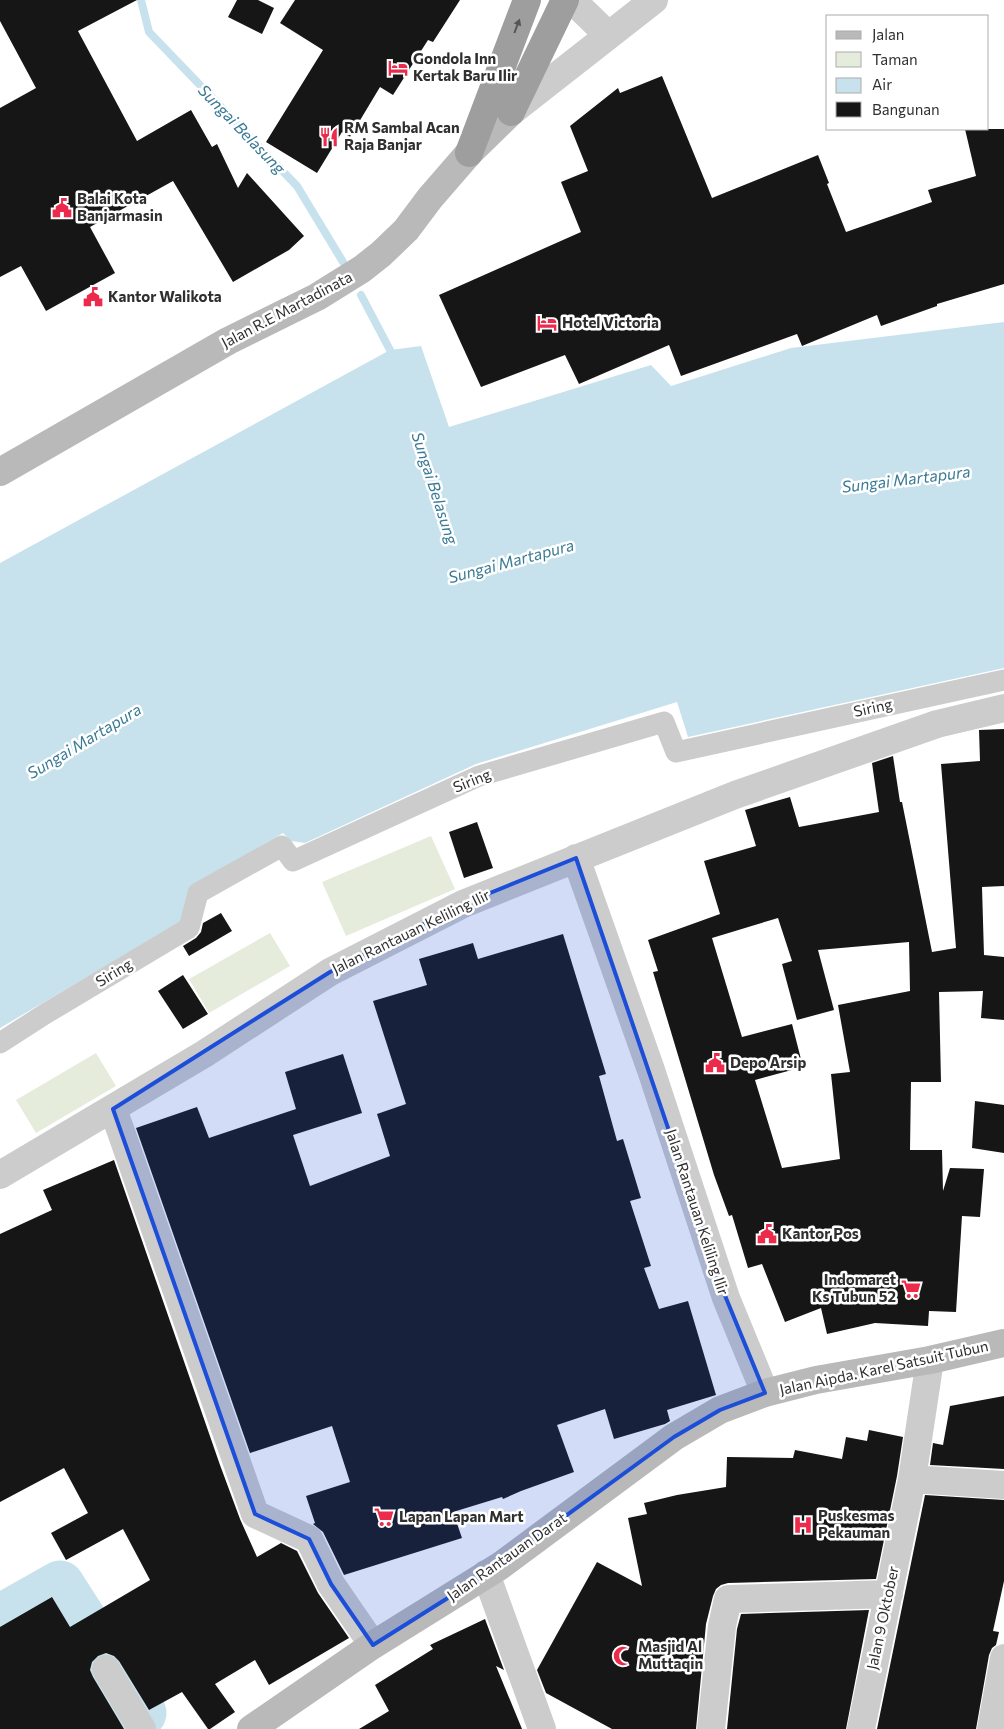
<svg xmlns="http://www.w3.org/2000/svg" width="1004" height="1729" font-family="Commissioner,sans-serif">
<rect width="100%" height="100%" fill="#fff"/>
<path fill="#e6ecdc" d="M431,836L455,889L346,936L322,882Z
M270,933L290,966L209,1013L189,979Z
M96,1053L116,1086L36,1133L16,1100Z"/>
<path fill="#c7e2ed" d="M1004,322V668L688,737L677,702L476,764L305,843L291,841L283,833L191,888L182,921L0,1028V563L390,350L421,346L449,427L651,365L671,386L791,348Z"/>
<g fill="none" stroke-linecap="round" stroke-linejoin="round">
<path stroke="#c7e2ed" stroke-width="8" d="M141,0L149,32L297,186L343,262
M361,295L390,350L394,360"/>
<path stroke="#c7e2ed" stroke-width="49" d="M0,1619L60,1585L142,1713"/>
</g>
<path fill="#161616" fill-rule="evenodd" d="M0,0H137L78,31L137,141L191,110L212,147L217,144L238,188L247,173L304,236L289,250L233,282L173,181L90,227L115,273L46,311L21,266L0,277V108L36,88L0,21Z
M237,0H258L274,8L262,34L228,17Z
M295,0H460L433,42L428,40L393,95L380,87L350,137L342,132L317,173L266,142L323,50L280,23Z
M662,76L712,198L818,155L829,183L827,184L846,232L932,202L928,190L976,176L965,129H1004V284L937,304V306L881,326L877,315L802,346L797,334L681,376L669,345L579,384L565,355L481,387L439,295L581,232L561,182L588,171L570,126L618,88L620,93Z
M1004,729V886L982,887L984,955L1004,957V1020L981,1018L983,991L939,992L941,1082H911L910,1150H942L943,1191L950,1168L984,1169L980,1217L962,1216L956,1312L929,1311L928,1326L875,1323L827,1334L821,1308L785,1322L762,1264L748,1268L732,1215L729,1216L714,1175L653,972L658,971L648,940L720,914L704,861L756,846L745,810L790,797L799,827L879,812L872,763L893,756L900,802H902L932,952L956,948L941,764L980,761L979,730ZM778,918L792,961L782,964L797,1020L834,1010L818,950L909,942L910,991L838,1005L850,1072L831,1074L840,1159L782,1168L755,1080L803,1067L792,1024L742,1037L712,938Z
M477,822L493,868L464,878L449,832Z
M221,913L232,931L189,956L183,946L196,938L201,932L203,923Z
M563,934L606,1074L599,1076L617,1141L623,1139L641,1198L630,1201L651,1266L644,1268L659,1309L688,1301L716,1395L667,1410L670,1421L665,1424L614,1439L605,1409L557,1425L574,1472L521,1491L503,1499L502,1497L453,1512L462,1538L344,1575L323,1532L313,1524L315,1523L306,1496L350,1482L332,1426L250,1453L136,1128L197,1107L209,1138L296,1109L285,1072L343,1054L362,1113L293,1135L310,1186L390,1156L377,1114L406,1104L373,1001L427,985L419,959L473,943L478,959Z
M183,975L208,1014L183,1029L158,991Z
M975,1101L1004,1105V1153L972,1148Z
M114,1160L220,1465L240,1519L257,1557L281,1543L297,1551L318,1593L349,1638L269,1685L255,1660L215,1684L235,1712L210,1729H208L182,1692L149,1710L119,1661L114,1656L106,1653L98,1656L92,1662L90,1670L93,1677L124,1729H0V1627L52,1597L70,1627L150,1580L123,1529L66,1560L51,1533L88,1513L64,1468L0,1502V1234L52,1210L43,1190Z
M1004,1396V1469L930,1465L933,1443L943,1445L950,1406Z
M869,1430L903,1437L897,1476L876,1579L728,1583L721,1585L716,1589L713,1596L706,1624L696,1729H612L546,1693L537,1670L597,1562L642,1586L628,1518L647,1514L644,1503L677,1495L726,1487L727,1457L793,1458L795,1450L842,1459L846,1437L867,1441Z
M925,1495L1004,1500V1581L993,1631L999,1632L996,1645L992,1648L989,1655L976,1729H877Z
M869,1610L846,1729H727L737,1629L741,1614Z
M485,1619L504,1670L496,1666L522,1729H359L389,1711L375,1685L433,1649L430,1645Z"/>
<g fill="none" stroke-linecap="round" stroke-linejoin="round">
<path stroke="#ccc" stroke-width="21" d="M0,1043L45,1014L189,928L198,893L282,846L293,861L479,776L664,722L676,752L1004,680"/>
<path stroke="#ccc" stroke-width="28" d="M572,0L608,35
M576,858L651,1070L726,1298L765,1393
M113,1109L255,1514L309,1539L331,1584L373,1645
M0,1175L204,1054L330,972L463,904L735,795L937,724L1004,708
M912,1479L1004,1485
M486,1574L542,1729
M106,1669L142,1729
M711,1729L722,1626L728,1599L889,1594
M861,1729L912,1479L930,1360
M991,1729L1004,1658"/>
<path stroke="#ccc" stroke-width="28" d="M511,112L654,0"/>
<path stroke="#b9b9b9" stroke-width="28" d="M0,472L228,341L317,297L362,269L381,254L406,230L430,198L469,153L511,112
M251,1729L373,1645L500,1566L674,1437L720,1410L765,1393L816,1380L930,1360L1004,1343"/>
<path stroke="#9e9e9e" stroke-width="28" d="M511,112L565,0
M469,153L527,0"/>
</g>
<defs><path id="oneway-solid" d="M-6-.8H1V-3.2L6.5 0L1 3.2V.8H-6Z" transform="scale(1.25)"/></defs>
<use fill="#565656" href="#oneway-solid" transform="translate(517 26) rotate(-69)"/>
<path fill="#1d4ed8" fill-opacity="0.2" stroke="#1d4ed8" stroke-width="4" stroke-linejoin="round" d="M576,858L726,1298L765,1393L720,1410L674,1437L486,1574L373,1645L331,1584L309,1539L255,1514L113,1109L330,972L463,904Z"/>
<defs>
<symbol id="hotel-bare" viewBox="-9 -9 18 18"><path d="M-6-4.5h1.5V1H6V5H4.5V3h-9V5H-6ZM-4 0a1.8 1.8 0 1 1 3.6 0ZM.5 0V-2.5h3Q6-2.5 6 0Z" fill="#ec2a4c" stroke="#fff" stroke-width="2.5" paint-order="stroke"/></symbol>
<symbol id="restaurant-bare" viewBox="-9 -9 18 18"><path d="M-5-6h1v4h1v-4h1v4h1v-4h1v5L-1.5 .5V6h-2V.5L-5-1ZM5-6V6H3V1.5H1.5Q1.5-4 5-6Z" fill="#ec2a4c" stroke="#fff" stroke-width="2.5" paint-order="stroke"/></symbol>
<symbol id="civic-bare" viewBox="-9 -9 18 18"><path d="M-.6-6.5H3V-4.5H.6V-3L4-1V1h2V6H-6V1h2V-1L-.6-3ZM-1.2 2.5V6h2.4V2.5Z" fill="#ec2a4c" stroke="#fff" stroke-width="2.5" paint-order="stroke"/></symbol>
<symbol id="supermarket-bare" viewBox="-9 -9 18 18"><path d="M-6-5.5h2.5l.6 2H6L4.5 2H-2.5L-4.4-4H-6ZM-1.5 3.2a1.3 1.3 0 1 0 .1 0ZM3 3.2a1.3 1.3 0 1 0 .1 0Z" fill="#ec2a4c" stroke="#fff" stroke-width="2.5" paint-order="stroke"/></symbol>
<symbol id="hospital-bare" viewBox="-9 -9 18 18"><path d="M-5-5h3v3.5h4V-5h3V5h-3V1.5h-4V5h-3Z" fill="#ec2a4c" stroke="#fff" stroke-width="2.5" paint-order="stroke"/></symbol>
<symbol id="mosque-bare" viewBox="-9 -9 18 18"><path d="M3.5-4.9A6 6 0 1 0 3.5 4.9A5 5 0 1 1 3.5-4.9Z" fill="#ec2a4c" stroke="#fff" stroke-width="2.5" paint-order="stroke"/></symbol>
</defs>
<g fill-rule="evenodd">
<use href="#hotel-bare" x="384" y="54" width="28" height="28"/>
<use href="#restaurant-bare" x="315" y="123" width="28" height="28"/>
<use href="#civic-bare" x="48" y="194" width="28" height="28"/>
<use href="#civic-bare" x="79" y="283" width="28" height="28"/>
<use href="#hotel-bare" x="533" y="309" width="28" height="28"/>
<use href="#civic-bare" x="701" y="1049" width="28" height="28"/>
<use href="#civic-bare" x="753" y="1220" width="28" height="28"/>
<use href="#supermarket-bare" x="897" y="1275" width="28" height="28"/>
<use href="#supermarket-bare" x="370" y="1503" width="28" height="28"/>
<use href="#hospital-bare" x="789" y="1511" width="28" height="28"/>
<use href="#mosque-bare" x="609" y="1642" width="28" height="28"/>
</g>
<g text-anchor="middle" stroke-width="5" stroke-linejoin="round" paint-order="stroke">
<g font-size="15" font-weight="bold" fill="#2f2f2f" stroke="#fff" text-anchor="start">
<text x="413" y="64">Gondola Inn<tspan x="413" dy="17">Kertak Baru Ilir</tspan></text>
<text x="344" y="133">RM Sambal Acan<tspan x="344" dy="17">Raja Banjar</tspan></text>
<text x="77" y="204">Balai Kota<tspan x="77" dy="17">Banjarmasin</tspan></text>
<text x="108" y="302">Kantor Walikota</text>
<text x="562" y="328">Hotel Victoria</text>
<text x="730" y="1068">Depo Arsip</text>
<text x="782" y="1239">Kantor Pos</text>
<text x="896" y="1285" text-anchor="end">Indomaret<tspan x="896" dy="17">Ks Tubun 52</tspan></text>
<text x="818" y="1521">Puskesmas<tspan x="818" dy="17">Pekauman</tspan></text>
<text x="399" y="1522">Lapan Lapan Mart</text>
<text x="638" y="1652">Masjid Al<tspan x="638" dy="17">Muttaqin</tspan></text>
</g>
<g font-size="15" fill="#2f2f2f" stroke="#fff">
<text transform="translate(287 310) rotate(-28)" y="5">Jalan R.E Martadinata</text>
<text transform="translate(873 708) rotate(-12)" y="5">Siring</text>
<text transform="translate(472 781) rotate(-22)" y="5">Siring</text>
<text transform="translate(411 932) rotate(-26)" y="5">Jalan Rantauan Keliling Ilir</text>
<text transform="translate(114 973) rotate(-31)" y="5">Siring</text>
<text transform="translate(697 1212) rotate(72)" y="5">Jalan Rantauan Keliling Ilir</text>
<text transform="translate(884 1368) rotate(-12)" y="5">Jalan Aipda. Karel Satsuit Tubun</text>
<text transform="translate(507 1557) rotate(-35)" y="5">Jalan Rantauan Darat</text>
<text transform="translate(883 1618) rotate(-78)" y="5">Jalan 9 Oktober</text>
</g>
<g font-size="16" font-style="italic" fill="#397a94" stroke="#fff">
<text transform="translate(242 129) rotate(46)" y="6">Sungai Belasung</text>
<text transform="translate(906 479) rotate(-7)" y="6">Sungai Martapura</text>
<text transform="translate(435 488) rotate(72)" y="6">Sungai Belasung</text>
<text transform="translate(511 561) rotate(-15)" y="6">Sungai Martapura</text>
<text transform="translate(84 741) rotate(-31)" y="6">Sungai Martapura</text>
</g>
</g>
<rect x="826" y="15" width="162" height="115" fill="#ffffff" stroke="#acacac"/>
<rect x="836" y="31" width="25" height="8" fill="#b9b9b9" stroke="#acacac"/>
<text x="872" y="40" font-size="15" fill="#2f2f2f">Jalan</text>
<rect x="836" y="52" width="25" height="15" fill="#e6ecdc" stroke="#acacac"/>
<text x="872" y="65" font-size="15" fill="#2f2f2f">Taman</text>
<rect x="836" y="78" width="25" height="15" fill="#c7e2ed" stroke="#acacac"/>
<text x="872" y="90" font-size="15" fill="#2f2f2f">Air</text>
<rect x="836" y="102" width="25" height="15" fill="#161616" stroke="#acacac"/>
<text x="872" y="115" font-size="15" fill="#2f2f2f">Bangunan</text>
</svg>
